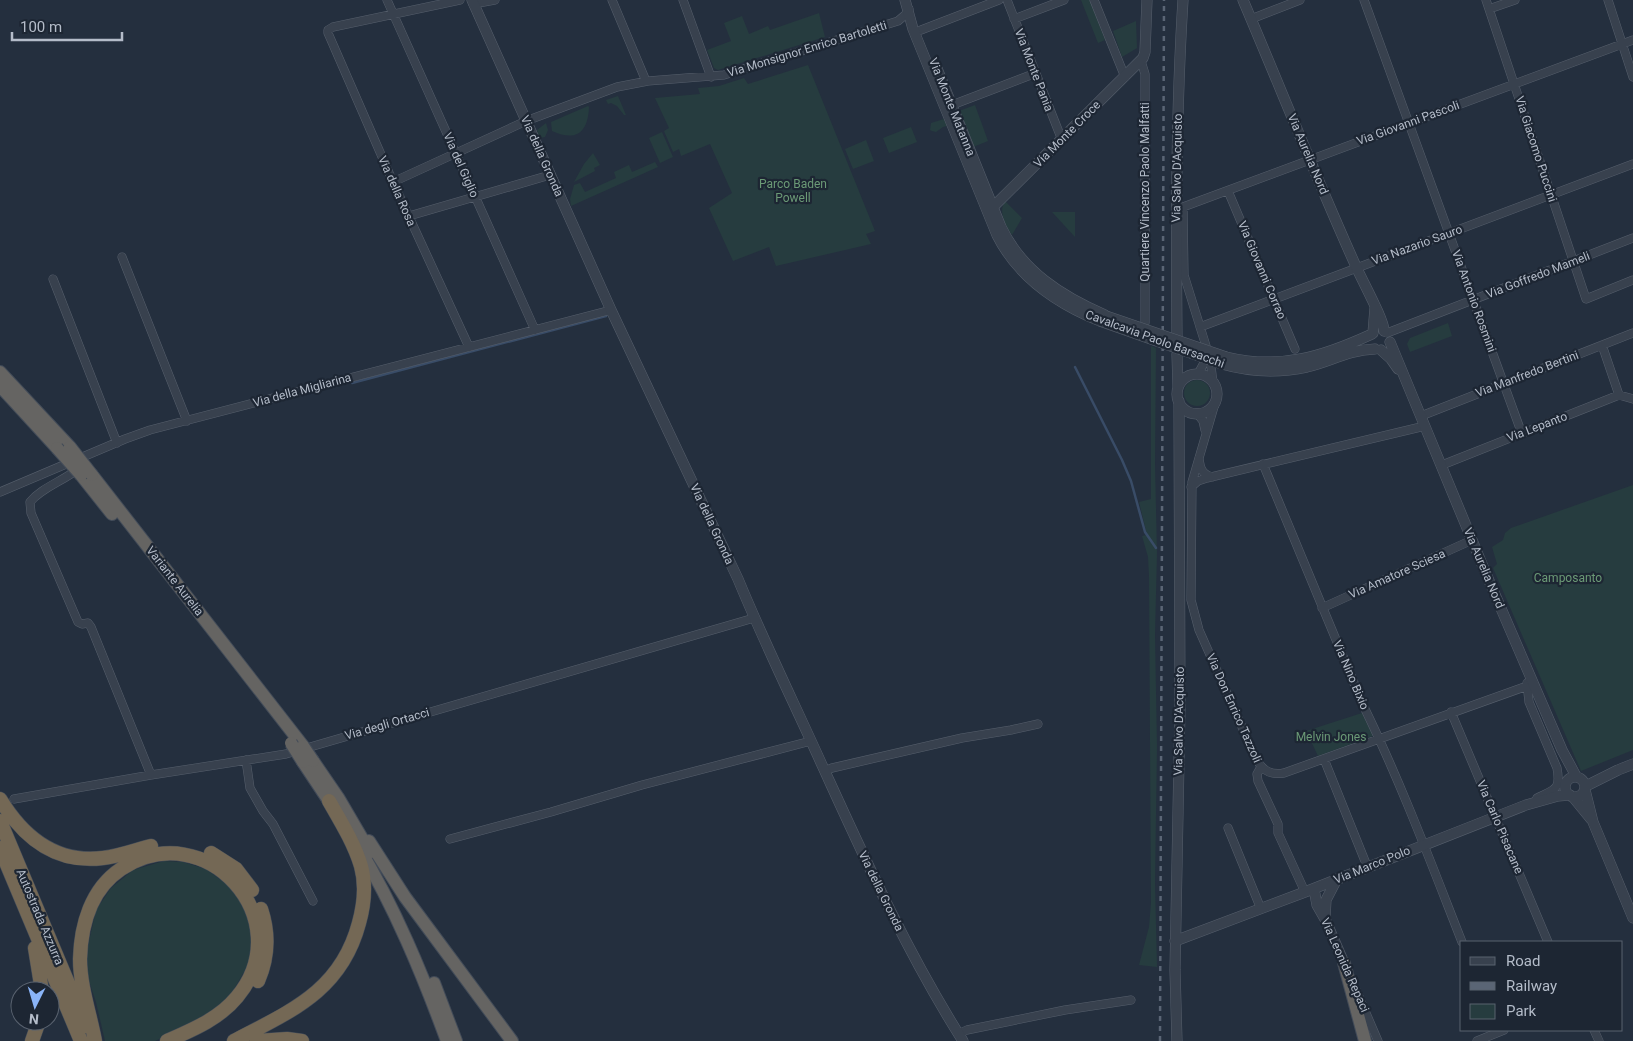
<svg xmlns="http://www.w3.org/2000/svg" width="1633" height="1041" font-family="Roboto,sans-serif">
<rect width="100%" height="100%" fill="#242f3e"/>
<path fill="#263c3f" d="M1081,0H1090L1105,40L1098,43Z
M819,13L825,37L718,70L714,68L707,50L731,41L724,23L742,16L749,34L768,26L770,30Z
M1136,21L1137,48L1122,57L1113,31Z
M808,65L875,231L866,234L871,244L776,266L769,247L733,261L709,208L732,193L710,144L681,156L679,149L673,152L664,131L669,128L655,98L700,94L698,88L719,86L744,78L748,84Z
M618,96L626,115H624L617,106L611,103L608,104L606,100Z
M975,105L988,141L973,147L959,111Z
M588,106L589,107C588,133 576,142 552,131L551,122Z
M944,119L947,126L943,127L936,132L932,131L930,130L931,123Z
M546,123L548,130L545,137L539,138L537,130Z
M911,127L917,142L889,153L883,138Z
M662,132L673,157L660,163L649,138Z
M866,140L874,161L853,169L845,149Z
M593,153L600,165L594,168L595,171L574,182L584,164Z
M655,162L658,167L571,206L570,199L574,185L580,183L585,192L616,178L614,172L629,165L632,172Z
M1005,201L1022,218L1012,235C1005,225 998,212 1005,201Z
M1052,212H1075V237Z
M1448,323L1452,336L1410,352L1407,344L1410,338Z
M1151,346L1156,348L1155,464L1157,553L1155,635L1157,747L1155,883L1157,967L1139,965L1149,927L1151,903L1149,576L1148,557L1142,536L1147,535L1139,502L1151,499Z
M1184 393a13 13 0 1 1 26 0a13 13 0 1 1-26 0Z
M1633,485V750L1581,771L1493,568L1497,564L1492,547L1503,540L1505,533L1511,528Z
M1362,713L1373,736L1318,756L1306,731Z
M164,861L183,862L206,869L240,894L253,933L251,960L227,1001L194,1024L155,1041H105L96,1002L87,975V950L96,910L111,888L133,870Z"/>
<g fill="none" stroke-linecap="round" stroke-linejoin="round">
<path stroke="#394c67" stroke-width="2.5" d="M1075,367L1122,460L1131,481L1145,532L1156,548
M352,383L606,316"/>
<defs>
<path id="minor" d="M387,0L535,330
M460,0L333,27L328,30V33L393,182L469,347
M612,0L646,81
M683,0L711,77
M1007,0L1062,140
M1094,0L1125,77
M1364,0L1522,434
M1486,0L1586,299L1633,280
M1608,0L1633,77
M473,4L495,0
M1489,9L1515,0
M1014,19L1064,0
M1251,19L1300,0
M921,30L999,0
M1141,61L1145,74V323
M952,105L1036,73
M393,182L526,121L617,87L648,81L724,75L898,21L905,15L909,9
M1228,191L1295,349
M409,216L550,175
M122,257L187,421
M53,279L117,443
M1200,327L1633,164
M1387,333L1633,238
M1602,345L1619,395
M1206,346L1184,275L1183,207L1633,40
M1211,366L1213,383
M1198,374L1204,363
M1216,400L1192,482L1191,600L1199,630L1254,754C1260,768 1268,776 1284,773L1527,686
M1197,413L1203,421L1205,430
M1421,416L1633,333
M1199,458C1200,467 1201,474 1212,477
M1263,464L1364,707C1401,783 1431,863 1462,942
M1442,465L1619,395L1633,399
M79,468C64,481 42,487 30,502L31,513L78,622L82,624L88,623L91,627L151,775
M1191,487L1198,481L1207,478L1425,426
M0,492L125,439L150,430L611,310
M1322,608L1472,540
M1527,683L1529,702L1557,768C1561,790 1555,789 1537,798
M1451,712L1548,942
M1324,759L1367,866
M246,760L250,788L263,811L273,824L313,901
M1261,767L1257,774L1258,781L1278,824V833L1305,892
M825,771L832,768L962,738L1011,730L1038,724
M14,799L151,775L286,754L754,618
M1228,828L1261,909
M450,839L551,812L642,785L811,741
M1356,990L1378,1041
M1594,1030L1599,1041
M958,1034L967,1030L1065,1010L1131,1000
M1477,1041L1504,1030"/>
<path id="tertiary" d="M472,0L611,310L738,579C764,642 794,703 822,765C865,859 907,953 963,1041
M905,0L913,29L997,235C1018,277 1058,304 1100,321
M1243,0C1280,87 1315,175 1354,262C1359,275 1385,321 1384,331
M936,66L1001,227C1022,271 1061,296 1105,315
M993,207L1143,58L1145,52L1147,0
M1373,333L1375,308
M1177,337C1176,224 1176,112 1183,0
M1390,342L1484,569L1562,750L1576,776
M1381,350L1391,359L1398,369
M1177,354L1178,387
M1226,357C1280,370 1322,357 1372,334
M1222,364C1250,372 1279,373 1307,367C1332,361 1348,350 1375,349
M1177 394a20 20 0 1 1 40 0a20 20 0 1 1-40 0Z
M1565 787a10 10 0 1 1 20 0a10 10 0 1 1-20 0Z
M1586,786L1618,770L1633,764
M1585,790L1593,822L1633,918
M1573,797L1591,819
M1314,889L1317,905L1325,919L1344,963
M1325,918L1326,900L1337,879
M1175,941L1305,892L1526,805L1558,796L1570,795
M1177,1041L1175,970L1180,708L1179,401"/>
<path id="trunk" d="M0,372L70,447
M0,386L57,448
M81,475L112,514
M92,475L303,746
M313,761L339,799L370,852
M303,762L335,810
M369,841L405,897L512,1041
M358,846C395,908 422,973 447,1041
M1344,963L1365,1041
M434,983L456,1041"/>
<path id="motorway" d="M0,799C23,837 56,864 103,858C120,856 135,850 151,846
M0,821L86,1026
M0,848L81,1041
M211,853L236,869L252,890
M35,948L42,991
M258,981C268,958 269,933 261,909
M32,1041L39,1021
M95,1041C90,1014 80,986 80,959C81,925 91,889 121,869C206,813 301,920 237,997C219,1019 192,1030 167,1041
M234,1041C291,1011 341,991 359,923C364,905 366,884 361,866C354,843 341,822 329,801
M257,1041L287,1039L302,1041"/>
</defs>
<use href="#minor" stroke="#565f6c" stroke-width="9"/>
<use href="#tertiary" stroke="#565f6c" stroke-width="11"/>
<use href="#trunk" stroke="#434c59" stroke-width="14"/>
<use href="#motorway" stroke="#434c59" stroke-width="15"/>
<use href="#minor" stroke="#38414e" stroke-width="8"/>
<use href="#tertiary" stroke="#38414e" stroke-width="10"/>
<use href="#trunk" stroke="#656462" stroke-width="12"/>
<use href="#motorway" stroke="#746855" stroke-width="14"/>
<path stroke="#5a6575" stroke-width="2.5" stroke-dasharray="5 5" stroke-linecap="butt" d="M1160,1041L1164,0"/>
<defs>
<path id="tertiary-bridge" d="M1106,316L1226,357
M1100,321L1222,364"/>
<path id="trunk-bridge" d="M70,447L92,475
M57,448L81,475
M291,743L303,762
M303,746L313,761"/>
</defs>
<use href="#tertiary-bridge" stroke="#565f6c" stroke-width="11" stroke-linecap="butt"/>
<use href="#trunk-bridge" stroke="#434c59" stroke-width="14" stroke-linecap="butt"/>
<use href="#tertiary-bridge" stroke="#38414e" stroke-width="10"/>
<use href="#trunk-bridge" stroke="#656462" stroke-width="12"/>
</g>
<g text-anchor="middle" stroke-width="4.5" stroke-linejoin="round" paint-order="stroke">
<g font-size="12" fill="#b4bcc9" stroke="#1d2633">
<text transform="translate(807 49) rotate(-17)" y="4">Via Monsignor Enrico Bartoletti</text>
<text transform="translate(1034 70) rotate(69)" y="4">Via Monte Pania</text>
<text transform="translate(952 107) rotate(68)" y="4">Via Monte Matanna</text>
<text transform="translate(1408 123) rotate(-20)" y="4">Via Giovanni Pascoli</text>
<text transform="translate(1067 134) rotate(-45)" y="4">Via Monte Croce</text>
<text transform="translate(1536 149) rotate(72)" y="4">Via Giacomo Puccini</text>
<text transform="translate(1308 154) rotate(67)" y="4">Via Aurelia Nord</text>
<text transform="translate(542 156) rotate(66)" y="4">Via della Gronda</text>
<text transform="translate(461 165) rotate(66)" y="4">Via del Giglio</text>
<text transform="translate(1177 168) rotate(-89)" y="4">Via Salvo D'Acquisto</text>
<text transform="translate(397 191) rotate(66)" y="4">Via della Rosa</text>
<text transform="translate(1145 192) rotate(-90)" y="4">Quartiere Vincenzo Paolo Malfatti</text>
<text transform="translate(1417 245) rotate(-20)" y="4">Via Nazario Sauro</text>
<text transform="translate(1262 270) rotate(67)" y="4">Via Giovanni Corrao</text>
<text transform="translate(1538 275) rotate(-21)" y="4">Via Goffredo Mameli</text>
<text transform="translate(1474 301) rotate(70)" y="4">Via Antonio Rosmini</text>
<text transform="translate(1155 339) rotate(20)" y="4">Cavalcavia Paolo Barsacchi</text>
<text transform="translate(1527 374) rotate(-21)" y="4">Via Manfredo Bertini</text>
<text transform="translate(302 390) rotate(-15)" y="4">Via della Migliarina</text>
<text transform="translate(1537 427) rotate(-21)" y="4">Via Lepanto</text>
<text transform="translate(712 524) rotate(65)" y="4">Via della Gronda</text>
<text transform="translate(1484 568) rotate(67)" y="4">Via Aurelia Nord</text>
<text transform="translate(1397 574) rotate(-24)" y="4">Via Amatore Sciesa</text>
<text transform="translate(175 581) rotate(52)" y="4">Variante Aurelia</text>
<text transform="translate(1351 675) rotate(67)" y="4">Via Nino Bixio</text>
<text transform="translate(1234 708) rotate(66)" y="4">Via Don Enrico Tazzoli</text>
<text transform="translate(1179 721) rotate(-89)" y="4">Via Salvo D'Acquisto</text>
<text transform="translate(387 724) rotate(-16)" y="4">Via degli Ortacci</text>
<text transform="translate(1500 827) rotate(67)" y="4">Via Carlo Pisacane</text>
<text transform="translate(1372 865) rotate(-22)" y="4">Via Marco Polo</text>
<text transform="translate(881 891) rotate(64)" y="4">Via della Gronda</text>
<text transform="translate(40 917) rotate(67)" y="4">Autostrada Azzurra</text>
<text transform="translate(1345 965) rotate(66)" y="4">Via Leonida Repaci</text>
</g>
<g font-size="12" fill="#6b9a76" stroke="#1d2633">
<text x="793" y="188">Parco Baden<tspan x="793" dy="14">Powell</tspan></text>
<text x="1568" y="582">Camposanto</text>
<text x="1331" y="741">Melvin Jones</text>
</g>
</g>
<rect x="1460" y="941" width="162" height="90" fill="#1d2633" stroke="#59626f"/>
<rect x="1470" y="957" width="25" height="8" fill="#38414e" stroke="#59626f"/>
<text x="1506" y="966" font-size="15" fill="#b4bcc9">Road</text>
<rect x="1470" y="982" width="25" height="8" fill="#5a6575" stroke="#59626f"/>
<text x="1506" y="991" font-size="15" fill="#b4bcc9">Railway</text>
<rect x="1470" y="1004" width="25" height="15" fill="#263c3f" stroke="#59626f"/>
<text x="1506" y="1016" font-size="15" fill="#b4bcc9">Park</text>
<g transform="translate(35 1006) rotate(185)"><circle r="24" fill="#1d2633" stroke="#59626f"/>
<path d="M0-4L9 19L0 12L-9 19Z" fill="#8ab4f8"/>
<text y="-8" font-size="14" font-weight="bold" text-anchor="middle" fill="#b4bcc9">N</text>
</g>
<path d="M12 32v8h110v-8" fill="none" stroke="#b4bcc9" stroke-width="2.5"/>
<text x="20" y="32" font-size="15" fill="#b4bcc9" stroke="#1d2633" stroke-width="4" paint-order="stroke">100 m</text>
</svg>
